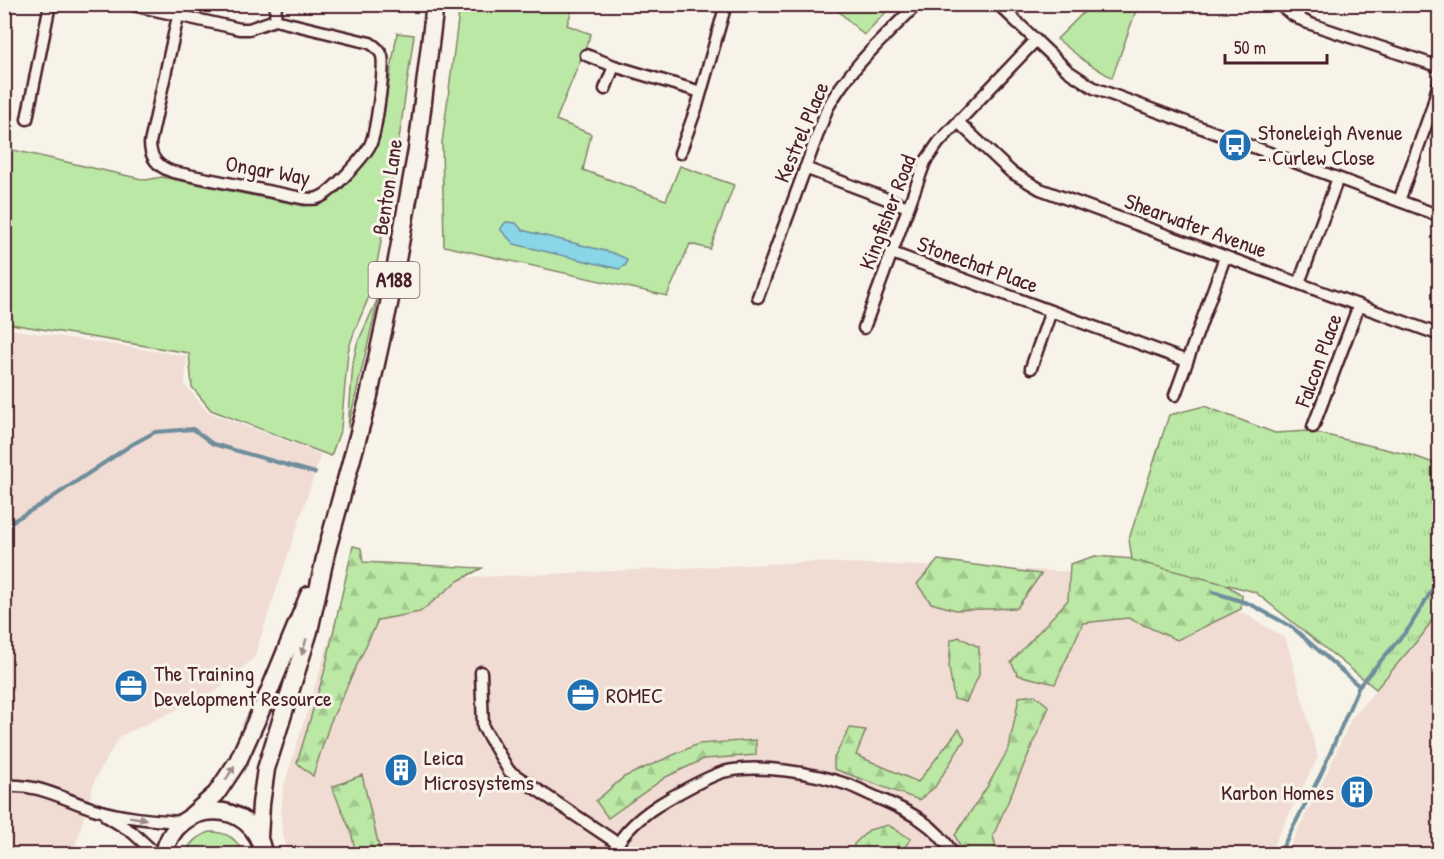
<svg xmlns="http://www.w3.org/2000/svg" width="1444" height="859" font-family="'Patrick Hand',sans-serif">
<defs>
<pattern id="forest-firs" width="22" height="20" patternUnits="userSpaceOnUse" patternTransform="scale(1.5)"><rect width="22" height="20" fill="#bbe8a5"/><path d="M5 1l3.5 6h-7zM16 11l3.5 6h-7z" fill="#a2c78e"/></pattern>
<pattern id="park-tufts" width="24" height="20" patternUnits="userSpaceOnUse" patternTransform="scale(1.5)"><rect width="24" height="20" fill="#bbe8a5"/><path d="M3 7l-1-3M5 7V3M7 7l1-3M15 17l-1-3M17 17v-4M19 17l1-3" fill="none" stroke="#a2c78e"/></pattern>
</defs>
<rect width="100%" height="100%" fill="#f7f3e8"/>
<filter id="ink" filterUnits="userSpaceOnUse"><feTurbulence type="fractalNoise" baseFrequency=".0167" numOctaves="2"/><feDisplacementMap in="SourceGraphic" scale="12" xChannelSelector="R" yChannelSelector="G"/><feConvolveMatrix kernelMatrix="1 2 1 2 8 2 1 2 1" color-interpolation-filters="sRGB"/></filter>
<g filter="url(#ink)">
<path fill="#f0dcd3" d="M4,328L187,356L185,385L208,412L321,454L254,658L217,691L120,736L96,777L73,854H5Z
M813,562L1137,574L1247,615L1286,639L1318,757L1269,854H291L288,851L282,832L281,813L283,789L347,583Z
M1439,610V854H1286L1327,773L1351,719L1423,634Z"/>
<path fill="#bbe8a5" stroke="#828468" stroke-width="1.5" d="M1092,4L1138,5L1112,78L1086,62L1057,39Z
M460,5H561L572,10L567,25L591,34L556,120L591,134L583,170L666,200L680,166L734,185L710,249L690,244L667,296L444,246L442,143Z
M832,5V4L893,5L864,35Z
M397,33L414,35L396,160L373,285C366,308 353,329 348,352L341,428L331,456L211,410L192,387L189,353L5,323L4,148L146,180L162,177L304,206C310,205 318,205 323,202C343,193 371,157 380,138Z
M379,296L348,428L353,363L357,344Z
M210,832C225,832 238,838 242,854H186C189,842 198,836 210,832Z"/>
<path fill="url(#forest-firs)" stroke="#828468" stroke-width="1.5" d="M353,546L361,548L363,562L482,568L458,581L420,612L378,620L330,723L313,776L297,763L324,673Z
M1095,556L1160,561L1201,569L1242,595L1241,609L1177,640L1128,618L1083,623L1055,684L1018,675L1011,662L1068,600L1070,564Z
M938,560L1041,574L1017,608L956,610L931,603L917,584Z
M959,637L979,647V675L966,702L954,699L949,667L951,640Z
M1035,695L1049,707L993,836L998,854H963L955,835L987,787L1009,748L1019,697Z
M850,728L866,730L856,755L918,782L959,729L965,739L935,787L919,800L834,769V758Z
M756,740V755L704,759L666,777L608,818L596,801L624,777L698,744Z
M362,775L380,851L384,854H356L351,832L332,787Z
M888,825L911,839L899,854H854V844L869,830Z"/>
<path fill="url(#park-tufts)" stroke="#828468" stroke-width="1.5" d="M1204,406L1275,433L1309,431L1414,456L1439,465V610L1423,634L1376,689L1255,592L1132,560L1129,539L1169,415Z"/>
<path fill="#89d6e8" stroke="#708d9c" stroke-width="1.5" d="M506,222L516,223L522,230L613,253L627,259L626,265L619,269L514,244L500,229Z"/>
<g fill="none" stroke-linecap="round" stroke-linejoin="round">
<path stroke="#708d9c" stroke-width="4" d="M4,526L44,503L131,445L155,432L193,429L213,444L315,473
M1213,592L1250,604L1292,627L1359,686
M1279,854L1321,774L1359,686L1409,628L1440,577"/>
<defs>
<path id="street" d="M128,4L240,29H249L275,20L276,4
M998,4L1068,71L1094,88L1440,216
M1279,4L1291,14L1308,23L1440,67
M178,16L150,143C150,158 158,167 173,172L302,198C308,199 315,200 320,197C331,193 367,154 371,143C376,131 385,67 382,56C380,50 375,46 370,43L275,20
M1299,19L1301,4
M586,55L614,66L701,92
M605,89L614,66
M27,119L50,4
M958,122L1011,172L1040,189L1440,335
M680,153L697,106L726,4
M805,168L908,207
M1399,201L1432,108L1440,78
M892,253L1187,361
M1299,283L1338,178
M758,297L827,109C849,68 885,37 917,4
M864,328L925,162L939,142L1036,40
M1031,368L1051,311
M1175,395L1225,257
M1313,427L1359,305
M481,672L483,727L509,771L617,843
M4,786C38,783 63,799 94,809C122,818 152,820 181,822
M106,816L132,832L156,854
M612,854C623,830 647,811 670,798C686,789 705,778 723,772C759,763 814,773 849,785C859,789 868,794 878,798C908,811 936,824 953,854"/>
<path id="primary" d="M191,816L216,794L238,761L266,699L309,595
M259,838L261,804L266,769L309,631L327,549L368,400L389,304L417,150L435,4
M164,854C175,797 255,797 263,854"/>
</defs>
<use href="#street" stroke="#4a1f2b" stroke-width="15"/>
<use href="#primary" stroke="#4a1f2b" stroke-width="21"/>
<use href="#street" stroke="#f7f3e8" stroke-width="10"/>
<use href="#primary" stroke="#f7f3e8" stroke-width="16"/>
</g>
<defs><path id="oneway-solid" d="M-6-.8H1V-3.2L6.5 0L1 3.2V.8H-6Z" transform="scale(1.5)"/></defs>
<g fill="#a0898a">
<use href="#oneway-solid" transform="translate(304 647) rotate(106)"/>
<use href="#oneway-solid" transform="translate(230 773) rotate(-59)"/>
<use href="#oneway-solid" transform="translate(138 818) rotate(9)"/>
</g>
</g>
<defs>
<symbol id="bus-disc" viewBox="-11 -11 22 22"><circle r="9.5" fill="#1f6fb2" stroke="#f7f3e8"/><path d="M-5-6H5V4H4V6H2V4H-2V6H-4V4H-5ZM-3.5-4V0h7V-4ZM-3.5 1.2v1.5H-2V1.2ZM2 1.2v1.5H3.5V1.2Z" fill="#fff"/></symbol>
<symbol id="office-disc" viewBox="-11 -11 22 22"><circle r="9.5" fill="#1f6fb2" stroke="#f7f3e8"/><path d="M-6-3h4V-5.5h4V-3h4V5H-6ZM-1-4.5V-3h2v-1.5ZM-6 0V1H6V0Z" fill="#fff"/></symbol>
<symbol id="building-disc" viewBox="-11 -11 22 22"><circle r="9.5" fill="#1f6fb2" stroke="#f7f3e8"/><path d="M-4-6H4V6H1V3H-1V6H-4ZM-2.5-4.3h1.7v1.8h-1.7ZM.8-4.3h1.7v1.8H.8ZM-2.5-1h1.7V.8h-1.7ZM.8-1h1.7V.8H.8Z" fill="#fff"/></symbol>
</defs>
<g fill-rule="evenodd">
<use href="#bus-disc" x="1216" y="126" width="38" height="38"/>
<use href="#office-disc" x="112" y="667" width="38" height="38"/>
<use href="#office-disc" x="564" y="676" width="38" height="38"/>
<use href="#building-disc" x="382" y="751" width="38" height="38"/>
<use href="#building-disc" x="1338" y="773" width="38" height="38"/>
</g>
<g text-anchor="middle" stroke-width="6" stroke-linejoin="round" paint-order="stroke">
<rect fill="#f7f3e8" stroke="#7e5f64" stroke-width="1.5" x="368.5" y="262" width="51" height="36" rx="4.5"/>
<g font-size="21" font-weight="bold" fill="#4a1f2b">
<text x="394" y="287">A188</text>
</g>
<g font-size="22" fill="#4a1f2b" stroke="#f7f3e8">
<text transform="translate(801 132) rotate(-67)" y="8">Kestrel Place</text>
<text transform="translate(268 170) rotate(10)" y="8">Ongar Way</text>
<text transform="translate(387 187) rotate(-81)" y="8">Benton Lane</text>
<text transform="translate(887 212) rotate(-69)" y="8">Kingfisher Road</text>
<text transform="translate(1196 225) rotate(20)" y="8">Shearwater Avenue</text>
<text transform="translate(978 264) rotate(20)" y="8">Stonechat Place</text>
<text transform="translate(1318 360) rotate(-70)" y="8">Falcon Place</text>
</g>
<g font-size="22" fill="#4a1f2b" stroke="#f7f3e8" text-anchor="start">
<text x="1258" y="140">Stoneleigh Avenue<tspan x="1258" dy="25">- Curlew Close</tspan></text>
<text x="154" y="681">The Training<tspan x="154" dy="25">Development Resource</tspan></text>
<text x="606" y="703">ROMEC</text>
<text x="424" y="765">Leica<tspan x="424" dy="25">Microsystems</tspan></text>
<text x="1334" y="800" text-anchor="end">Karbon Homes</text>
</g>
</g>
<rect width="1444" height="859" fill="none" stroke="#f7f3e8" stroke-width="24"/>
<rect x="12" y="12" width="1420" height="835" fill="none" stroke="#4a1f2b" stroke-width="2" filter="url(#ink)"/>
<path d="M1225 54v9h102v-9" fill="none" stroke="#4a1f2b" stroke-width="3"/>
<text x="1234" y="54" font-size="18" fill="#4a1f2b" stroke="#f7f3e8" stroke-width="4.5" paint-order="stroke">50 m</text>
</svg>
